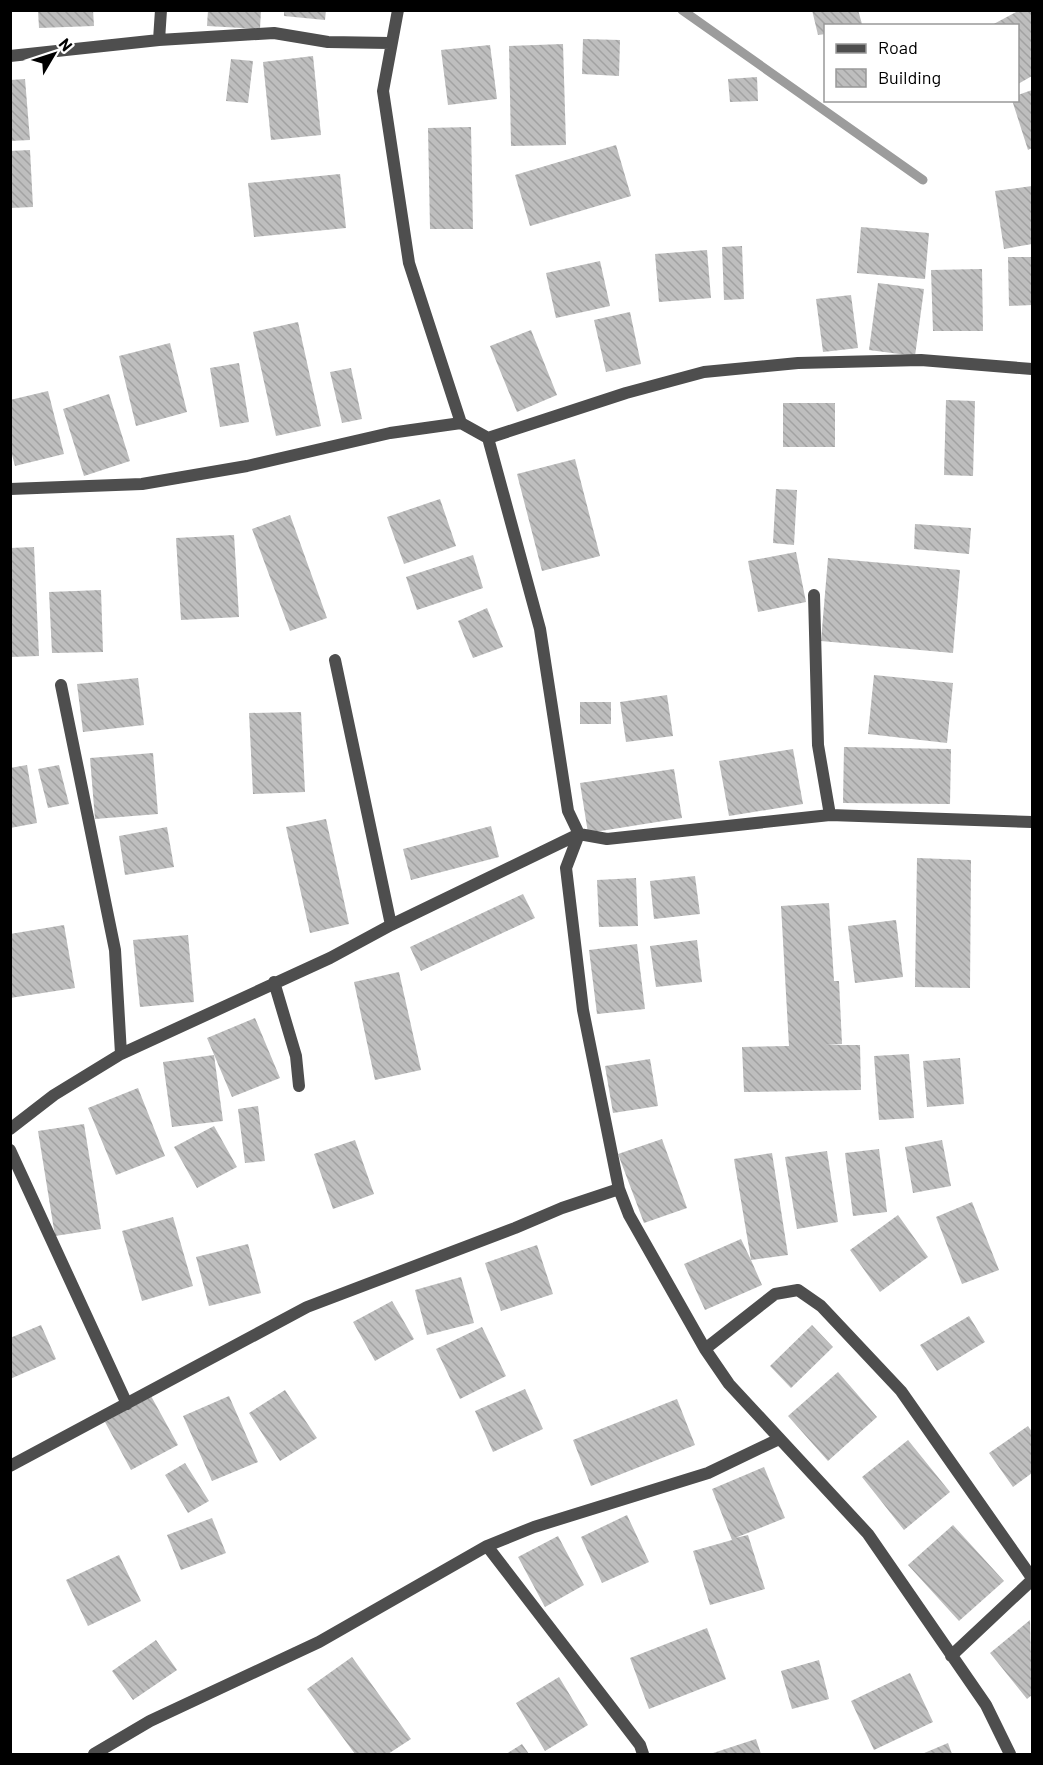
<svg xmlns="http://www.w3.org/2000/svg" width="1043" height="1765" font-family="Barlow,sans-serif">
<defs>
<pattern id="building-back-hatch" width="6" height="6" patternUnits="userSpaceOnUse" patternTransform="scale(1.5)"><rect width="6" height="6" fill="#bebebe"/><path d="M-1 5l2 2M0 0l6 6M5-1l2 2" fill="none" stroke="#a2a2a2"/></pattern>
</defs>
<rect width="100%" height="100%" fill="#fff"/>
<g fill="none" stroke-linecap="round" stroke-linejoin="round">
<path stroke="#9c9c9c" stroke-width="9" d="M682,10L923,180"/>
</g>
<path fill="url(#building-back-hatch)" d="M38,10H93L94,26L39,28Z
M208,10H261L260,29L207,26Z
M284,10H326L325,20L284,16Z
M812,10H858L862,24L826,26V34L818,35Z
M1020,10H1032V76L1018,84V26H990Z
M583,39L620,40L619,76L582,74Z
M563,44L566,145L511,146L509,46Z
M490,45L497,99L448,105L441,50Z
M313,56L321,135L271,140L263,62Z
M231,59L253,61L248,103L226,101Z
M757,77L758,101L730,102L728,79Z
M25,79L30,140L10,141V80Z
M1032,90V148L1028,150L1012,100H1018V95Z
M471,127L473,229H430L428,128Z
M616,145L631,196L530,226L515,175Z
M30,150L33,207L10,208V151Z
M340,174L346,228L254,237L248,183Z
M1032,186V244L1004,249L995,191Z
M861,227L929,233L925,279L857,273Z
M742,246L744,299L724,300L722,247Z
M707,250L711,298L659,302L655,254Z
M1008,257H1032V305L1009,306Z
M600,261L610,306L556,318L546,273Z
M982,269L983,331H933L931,270Z
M878,283L924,289L915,356L869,350Z
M851,295L858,348L823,352L816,299Z
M630,312L641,364L606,372L594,320Z
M298,322L321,426L276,436L253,332Z
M531,330L557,395L517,412L490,346Z
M170,343L187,412L136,426L119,356Z
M239,363L249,422L220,427L210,368Z
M351,368L362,419L342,423L330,372Z
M48,391L64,454L15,466L10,447V400Z
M109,394L130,461L84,476L63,409Z
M946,400L975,401L973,476L944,475Z
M783,403H835V447H783Z
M575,459L600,556L542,571L517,474Z
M776,489L797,490L794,545L773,543Z
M440,499L456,546L404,564L387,517Z
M290,515L327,618L290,631L252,529Z
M915,524L971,528L969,554L914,549Z
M234,535L239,617L181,620L176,538Z
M34,547L39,656L10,657V548Z
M796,552L806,602L758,612L748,561Z
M473,555L483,588L417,610L406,577Z
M828,558L960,570L953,653L821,641Z
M101,590L103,652L52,653L49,592Z
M487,608L503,647L473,658L458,621Z
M874,675L953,683L947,743L868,734Z
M138,678L144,725L83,732L77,684Z
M667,695L673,736L626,742L620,702Z
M580,702H611V724H580Z
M301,712L305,792L253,794L249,713Z
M844,747L951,749L950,804L843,803Z
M793,749L803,804L729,816L719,761Z
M153,753L158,814L95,819L90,758Z
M27,765L37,823L10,828V768Z
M59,765L69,804L48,808L38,769Z
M674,769L682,818L588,833L580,783Z
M326,819L349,924L310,933L286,827Z
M491,826L499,857L411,880L403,849Z
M167,827L174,867L125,875L119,836Z
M917,858L971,860L970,988L915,987Z
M695,876L700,914L654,919L650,881Z
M636,878L638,926L599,927L597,880Z
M523,894L535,918L421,971L410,947Z
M829,903L834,981H839L842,1044L826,1045H860L861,1090L744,1092L742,1047L789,1046L781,906Z
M896,920L903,977L855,983L848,926Z
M64,925L75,988L10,998V934Z
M188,935L194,1002L140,1007L133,940Z
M697,940L702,982L656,987L650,946Z
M637,944L645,1009L597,1014L589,950Z
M399,972L421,1070L375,1080L354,982Z
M255,1018L280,1078L232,1097L207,1038Z
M909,1054L914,1118L879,1120L874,1056Z
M214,1055L223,1121L172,1127L163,1062Z
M960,1058L964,1104L927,1107L923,1061Z
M650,1059L658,1106L613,1113L605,1066Z
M138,1088L165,1156L116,1175L88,1108Z
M258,1106L265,1161L245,1163L238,1109Z
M84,1124L101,1229L55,1236L38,1131Z
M214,1126L237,1167L197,1188L174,1147Z
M662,1139L687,1208L644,1223L618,1154Z
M355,1140L374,1194L333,1209L314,1154Z
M942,1140L951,1186L913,1193L905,1147Z
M879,1149L887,1212L853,1216L845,1153Z
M827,1151L838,1222L797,1229L785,1157Z
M772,1153L788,1255L751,1260L762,1285L705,1310L684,1264L741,1239L751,1260L734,1159Z
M972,1202L999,1270L962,1284L936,1217Z
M898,1215L928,1257L880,1292L850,1250Z
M173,1217L193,1286L142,1301L122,1231Z
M248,1244L261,1293L209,1306L196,1257Z
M537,1245L553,1294L501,1311L485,1263Z
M461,1277L474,1323L427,1335L415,1290Z
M392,1301L414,1339L375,1361L353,1322Z
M969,1316L985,1342L937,1371L920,1345Z
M41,1325L56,1359L10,1379V1338Z
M812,1325L833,1347L791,1388L770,1366Z
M482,1327L506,1376L460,1399L436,1349Z
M838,1372L877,1417L828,1461L788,1416Z
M525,1389L543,1429L493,1452L475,1411Z
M285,1390L317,1438L280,1461L249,1413Z
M151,1396L178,1445L131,1470L105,1422Z
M229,1396L258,1462L212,1481L183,1416Z
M677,1399L695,1445L591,1486L573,1440Z
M1028,1426L1032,1432V1473L1013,1487L989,1453Z
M908,1440L950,1492L904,1530L862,1477Z
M185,1463L209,1501L188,1513L165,1475Z
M764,1467L785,1518L735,1538L748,1535L765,1589L710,1605L693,1551L732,1540L712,1489Z
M627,1515L649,1562L602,1583L581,1537Z
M212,1518L226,1553L181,1570L167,1535Z
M953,1525L1004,1581L959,1621L908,1565Z
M558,1536L584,1585L545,1607L518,1557Z
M119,1555L141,1601L88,1626L66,1580Z
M1030,1620L1032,1695L1027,1699L990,1653Z
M707,1628L726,1679L649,1709L630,1658Z
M156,1640L177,1670L133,1700L112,1671Z
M352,1657L411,1739L388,1754H355L307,1689Z
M819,1660L829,1699L792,1709L781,1671Z
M910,1673L933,1722L874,1750L851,1701Z
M559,1677L588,1725L545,1751L516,1703Z
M756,1739L761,1754H710Z
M948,1743L952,1754H922Z
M522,1744L529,1754H506Z"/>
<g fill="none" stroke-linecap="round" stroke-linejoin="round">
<path stroke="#4e4e4e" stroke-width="12" d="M398,10L383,91L409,263L461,423
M159,40L161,10
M10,56L159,40L274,33L328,42L390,43
M488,438L626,393L704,372L798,363L921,360L1032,369
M10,489L142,484L247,466L390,433L461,423L488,438L540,629L568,811L579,834L607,839L830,815L1032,822
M814,595L818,745L830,815
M335,660L391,925
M61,685L115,950L121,1054
M579,834L566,868L583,1010L619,1189L629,1215L705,1349L729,1384L868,1534L986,1705L1010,1754
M274,982L296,1056L299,1086
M10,1129L54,1095L121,1054L330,958L391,925L579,834
M10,1150L127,1404
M705,1349L775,1294L798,1290L821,1306L901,1391L1032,1578
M10,1466L307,1307L515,1228L562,1208L619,1189
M487,1546L640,1745L643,1754
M951,1656L1032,1580
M94,1754L150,1721L319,1642L487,1546L534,1527L708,1473L779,1439"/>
</g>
<rect width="1043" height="1765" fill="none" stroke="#000000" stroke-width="24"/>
<rect x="824" y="24" width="195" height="78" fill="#ffffff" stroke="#999999" stroke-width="1.5"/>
<rect x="836" y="44" width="30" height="9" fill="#4e4e4e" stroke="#999999" stroke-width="1.5"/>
<text x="878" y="54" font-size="18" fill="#000000">Road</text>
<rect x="836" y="69" width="30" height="18" fill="url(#building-back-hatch)" stroke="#999999" stroke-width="1.5"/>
<text x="878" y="84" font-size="18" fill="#000000">Building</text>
<g transform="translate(54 54) rotate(51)" stroke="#ffffff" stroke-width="4.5" paint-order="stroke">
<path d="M0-4.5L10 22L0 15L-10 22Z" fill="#000000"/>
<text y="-9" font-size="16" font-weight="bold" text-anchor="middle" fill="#000000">N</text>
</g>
</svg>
